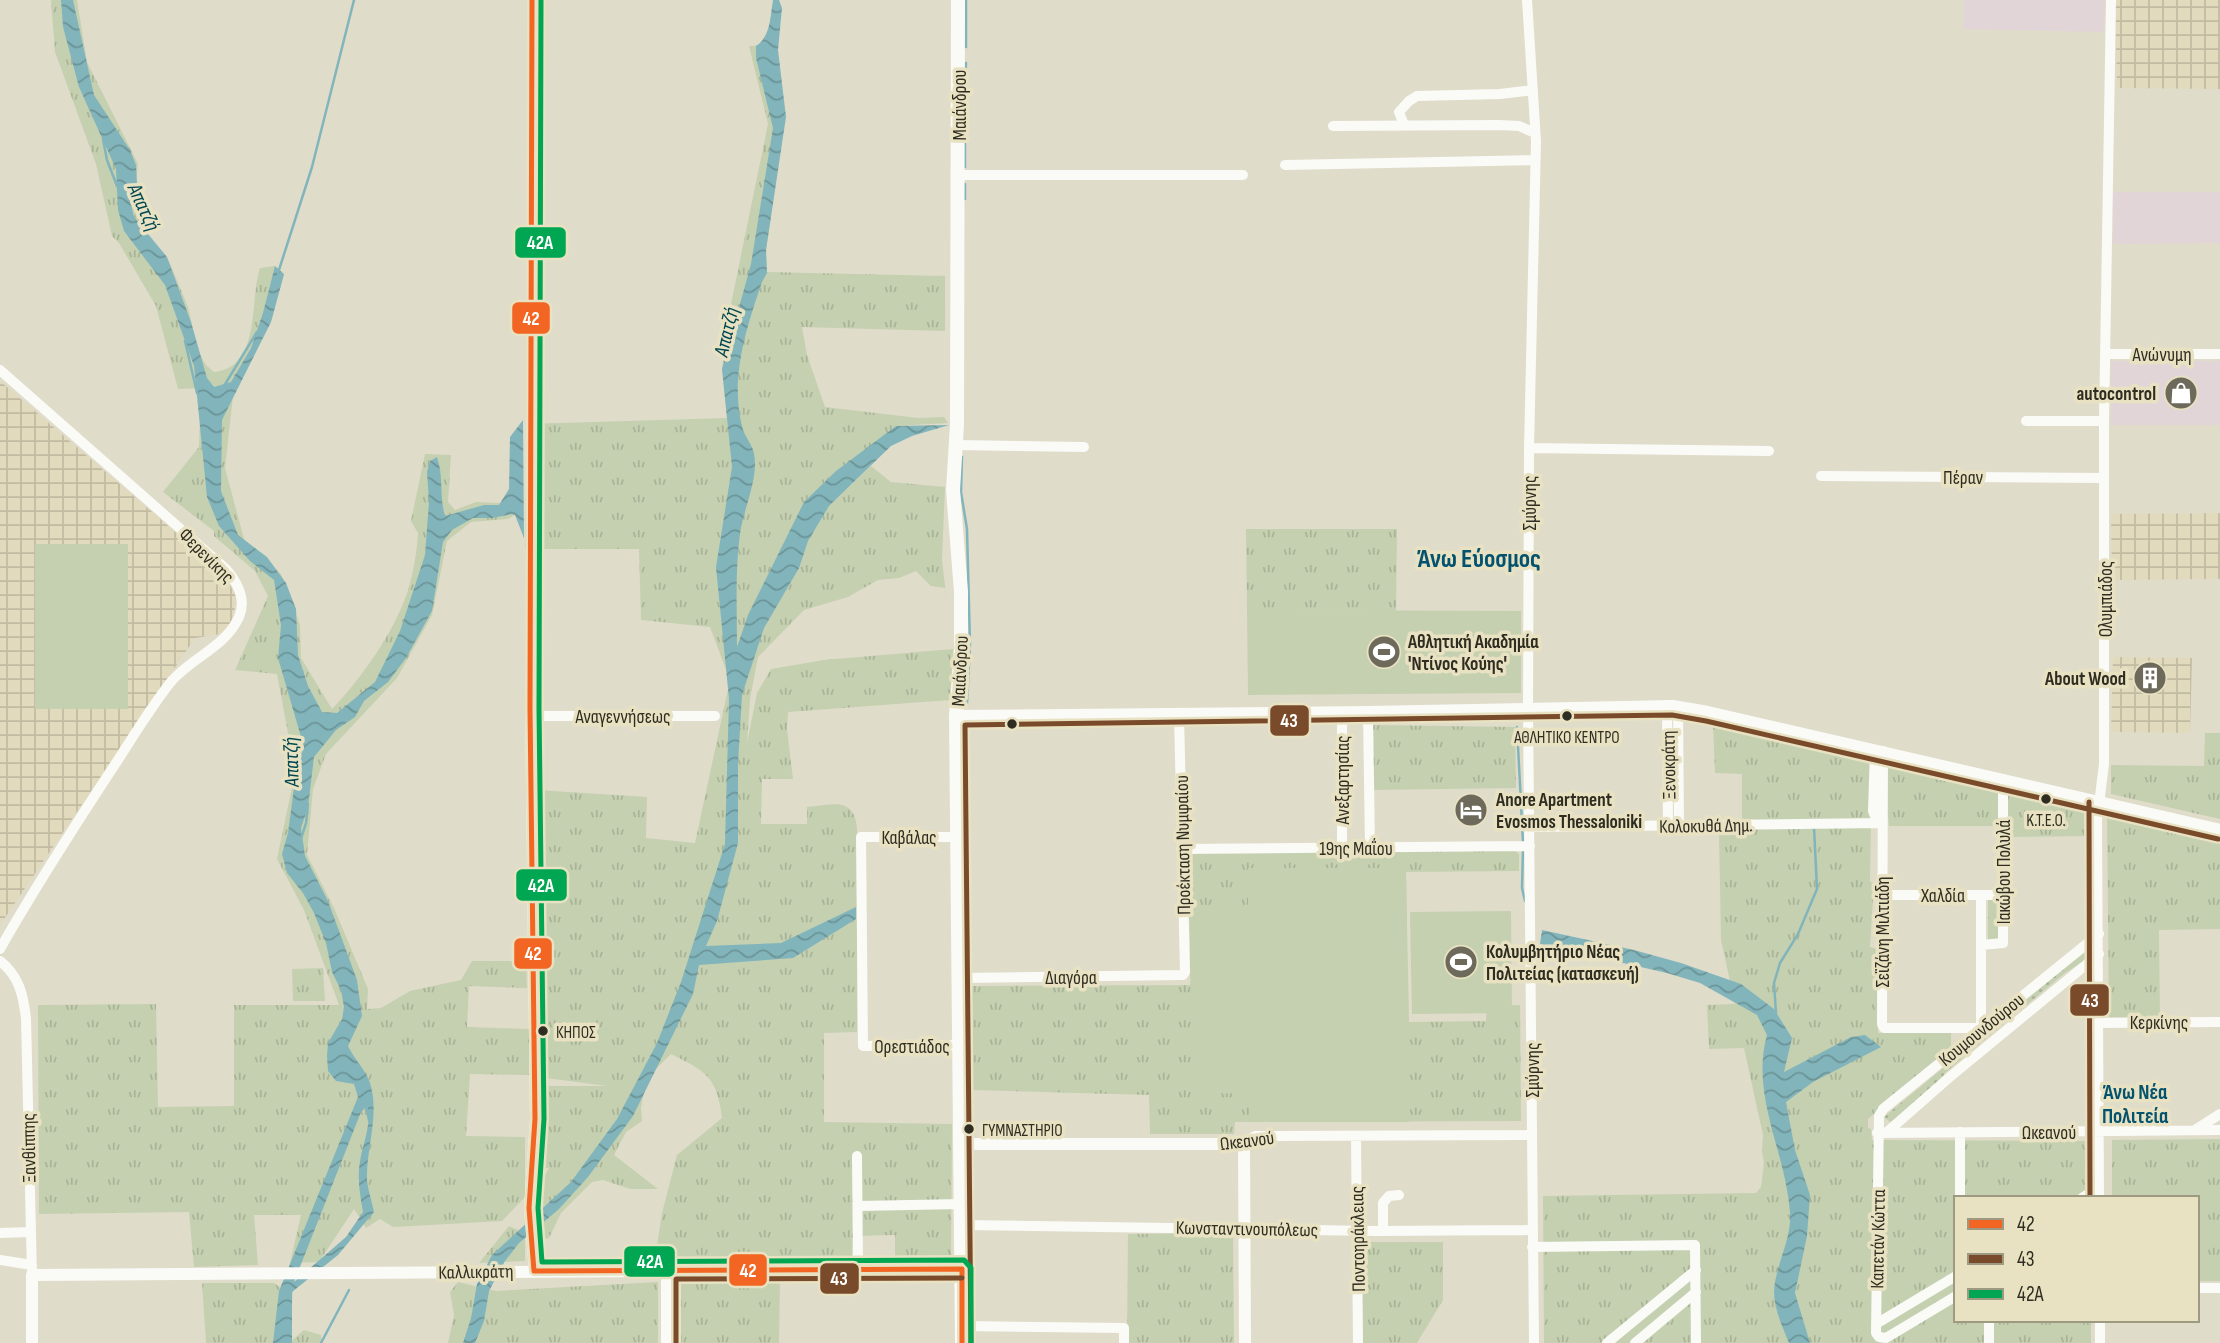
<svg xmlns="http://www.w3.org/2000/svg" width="2220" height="1343" font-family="'Sofia Sans Condensed',sans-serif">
<defs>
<pattern id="industrial-grid" width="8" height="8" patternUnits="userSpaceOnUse" patternTransform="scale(1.75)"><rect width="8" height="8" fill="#e1dabd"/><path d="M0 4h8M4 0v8" fill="none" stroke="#c1bba2"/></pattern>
<pattern id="grass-tufts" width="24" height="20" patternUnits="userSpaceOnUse" patternTransform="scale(1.75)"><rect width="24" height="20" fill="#c4d0b0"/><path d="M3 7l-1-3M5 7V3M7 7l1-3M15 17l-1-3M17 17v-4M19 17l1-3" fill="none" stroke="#a9b397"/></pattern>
<pattern id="park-dots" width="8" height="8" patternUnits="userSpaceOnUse" patternTransform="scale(1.75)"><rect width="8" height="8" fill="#c4d0b0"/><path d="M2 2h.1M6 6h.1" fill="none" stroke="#a9b397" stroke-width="1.8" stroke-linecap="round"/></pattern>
<pattern id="water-waves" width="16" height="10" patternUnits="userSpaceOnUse" patternTransform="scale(1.75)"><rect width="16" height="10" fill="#82b5bb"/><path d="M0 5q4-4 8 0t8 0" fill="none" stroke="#6b9498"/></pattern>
</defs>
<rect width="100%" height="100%" fill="#e0dcca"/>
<path fill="#e2d5d7" d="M1964,0H2105L2104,32L1963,29Z
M2113,192H2220V243L2113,244Z
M2111,361H2220V425H2111Z"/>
<path fill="url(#industrial-grid)" d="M2115,0H2220V89L2117,88Z
M0,381L224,574L237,598L231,623L220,634L195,638L0,925Z
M2220,513V579L2112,580L2111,514Z
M2113,657L2192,658L2190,733L2111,732Z"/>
<path fill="url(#grass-tufts)" d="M51,0H77L87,62L138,164L136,183L141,215L151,241L169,261L188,307L198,351L206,365L214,372C262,368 249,300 260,268L275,266L284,275L271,322L233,396L225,468L244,539L281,574L300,625L301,658L332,709C362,678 397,628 409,587C414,569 417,551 418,533L411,521L425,454L451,455L448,502L455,510L476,502L500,503L510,498L520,512L508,519L471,522L447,541L432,615L397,678L326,754L313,789L307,855L334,908L368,989L367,1009L381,1008L410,991L461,980L472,961H526L527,988L469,986L467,1027L529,1029L530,1075L470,1074L466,1136L525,1137V1197L502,1221L393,1227L380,1219L366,1228L354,1209L319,1262L290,1263L301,1215H254L258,1265L194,1267L189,1212L39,1214L38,1005L156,1004L158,1107L234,1106V1005H339L304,910L277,859L299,754L288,733L277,674L235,670L268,596L255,571L214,536V531L163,492L199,447L201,388L178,389L156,306L119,243L112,236L96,164L55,52Z
M765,45L785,119L766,250L767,272L945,276V331L802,327L807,355L825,407L918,418L944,417L948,423L896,426L829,506L871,466L891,482L945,487L942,560L947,603L945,588L931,586L916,571L899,578L878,580L848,597L804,610L758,657L750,699L747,743L757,693L771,669L824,660L953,649L950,700L788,712L787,729L793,779H762L761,824H807V807C832,805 854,796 857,828V1032L824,1033V1122L952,1124L951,1259H895V1235L853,1236L852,1258L655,1259L662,1213L677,1155L722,1118C717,1077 707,1072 671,1054L646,1079L641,1108L642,1121L626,1132L614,1155L658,1189H630L603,1180L592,1182L561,1213L549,1238L533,1242L536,1191L549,1168H539L540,1086H607L546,1078L545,812L537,790L647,797L646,838L695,843L730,680L710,627L641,620L639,549H525L527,424L727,418L722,369L731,304L768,124L749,46Z
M1246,529H1397L1396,611L1247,610Z
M1369,725L1515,727L1516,788L1369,790Z
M1713,725L2087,811L2088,836L2008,837L2007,826H1889L1888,816L1871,817L1870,882L1874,883L1870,947L1877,949L1878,1033H1951V1047L1868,1119V1128L1871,1129L1872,1140L2089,1141L2090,1198H1956V1320H2091V1343H1544L1543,1196L1756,1193L1761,1187L1764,1162L1762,1152L1763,1135L1744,1048L1709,1049L1707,1005L1735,1004L1721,940L1719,832L1742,831V774L1715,773Z
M2205,733H2220V819L2111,794V765L2204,766Z
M2107,814L2220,840V929L2159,930L2160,1017H2109Z
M1514,850L1519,854V871L1406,872L1409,1022L1486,1021L1487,1006L1520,1005L1521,1121L1235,1122L1234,1134H1150L1149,1095L971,1090V986L1201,985L1233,918H1189L1188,851Z
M1988,899H2000V942H1988Z
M323,968L325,1001H293L292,969Z
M2220,1139V1281H2197V1198H2112V1140Z
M509,1226L525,1233V1261L479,1263Z
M1233,1233L1234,1343H1127L1128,1234Z
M1357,1242H1443V1300L1417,1343H1358Z
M780,1276L779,1343H672V1279Z
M458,1282L496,1291L658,1282V1343H448L454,1315L450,1292Z
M202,1283H274L281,1288L293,1287L290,1342L304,1330L321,1335L322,1343H206Z"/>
<path fill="url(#park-dots)" d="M2085,950L2090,957L2065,973L1945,1073L1942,1079L1896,1119L1890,1122L1884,1117Z"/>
<path fill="#c4d0b0" d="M35,544H128V709H35Z
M1247,610L1521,611V693L1248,695Z
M1248,868H1406L1409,1122H1249V1093L1192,1094L1189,905H1248Z
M1511,911L1512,1013L1412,1014L1410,912Z"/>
<path fill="url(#water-waves)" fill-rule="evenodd" d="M61,0H73L94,95L130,150L136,165L137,183L129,196L134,217L167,257L191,322L207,378L214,387L231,382L251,348L263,313L275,266L284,274L271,322L222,420L221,491L238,535L267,557L286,583L296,609L298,655L308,686L322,712L337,713L375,682L400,631L425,555L429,502L427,472L430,461L437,457C444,477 439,496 445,516L484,505H499L509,489L510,437L523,420L524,538L515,515L512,514L492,518H473L452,530L443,542L432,611L406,658L388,682L364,701L355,717L336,730L314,757L308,807L301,828L305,856L328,901L357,980L362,1016L348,1046C354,1059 366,1070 370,1083C380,1115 366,1148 367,1180C368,1190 372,1202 374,1212L338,1255L292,1292V1343H273L279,1291L358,1097L354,1084L336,1081L328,1071L327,1056L328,1043L342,1019L344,1007L341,990L332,972L326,943L314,913L303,893L287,873L282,854L288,833L297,765L304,747L278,658L281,625L274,580L250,561L219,526L207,497L194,366L165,285L124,231L118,210L116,169L79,87L63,27ZM367,1106C372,1125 363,1142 360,1161C357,1178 360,1195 363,1212L346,1237L294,1282L361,1112Z
M773,0H779L782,8L778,50L786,117L766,250L767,273L762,282C746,329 729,380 743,430C746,438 753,446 754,454C759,478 743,510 740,534C735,571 737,608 737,647L748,615L804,502L836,471L896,426L949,425L912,436L891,446L829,506L808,541L799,568L764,628L742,695L738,764V843L717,921L706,946L781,943L856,907V919L793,958L699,965L693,994L633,1116L588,1177L559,1209L519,1243L505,1261L489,1291L484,1321L475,1343H463L471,1318L477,1284L492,1255L571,1182L617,1119L657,1043L681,982L725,844L729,699L716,567L732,467L722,369L751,264L773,128L756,58V46C771,36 770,17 773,0Z
M1542,930L1634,950L1681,963L1741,984L1774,1009L1792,1038L1784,1072L1851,1037L1865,1035L1881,1047L1813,1082L1786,1102L1795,1150L1810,1195L1807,1236L1795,1293L1810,1343H1789C1783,1328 1774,1309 1774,1292C1775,1266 1792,1239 1790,1213C1786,1152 1750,1096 1767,1035L1757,1015L1700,983L1667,973L1540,944Z"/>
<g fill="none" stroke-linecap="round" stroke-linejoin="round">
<path stroke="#82b5bb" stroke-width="2.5" d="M966,47V0
M965,85L966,63
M103,139L107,160L117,186
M965,167V101
M965,199V184
M278,273L312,167L354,0
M185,341L197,393
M224,386L257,332
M962,457L961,492L967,529L970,644L967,703
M1517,727L1523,842
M301,839L306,823L308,804
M1523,849L1522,888L1525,901
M1776,1013L1774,983L1780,963L1798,934L1817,889L1814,827
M366,1106L369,1120
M321,1343L349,1290"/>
<path stroke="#fafaf7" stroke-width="10" d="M532,0V571L530,708L535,1119L529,1208L534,1271
M1527,0L1536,141L1529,448L1528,710L1534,1343
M1404,125L1399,112L1409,101L1417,96L1500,94L1533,90
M1333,126L1499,125L1519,126L1535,133
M1285,165L1535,160
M959,175H1243
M2105,354H2220
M0,370L226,569C237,582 247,599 239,617C225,648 190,658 170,683C148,711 130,742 110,772C72,830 34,889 0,949
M2026,421H2104
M956,445L1084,447
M1529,448L1769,451
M1821,476L2104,478
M1667,705L1668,825
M1678,706L1679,825
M1342,712V848
M1368,712L1370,848
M530,716H715
M1875,750L1873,811L1876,819L1881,823
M1883,751L1882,1024L1884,1028H1981V895
M1530,827L1881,823
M958,837H861L863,1046L960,1045
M1181,849L1530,846
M1882,895H2003
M1981,945L2003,943V779
M0,961C19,976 23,994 26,1018L32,1275
M960,978L1183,975L1185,972L1179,714
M2099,1023L2220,1022
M2195,1130L2220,1114
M1960,1132V1198
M1877,1133L2220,1130
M1886,1133L1951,1076L2099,954
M1356,1136L1358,1343
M1244,1144L1255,1136L1532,1135
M857,1156L858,1268
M2082,1198L2099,1187
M2099,1198L2097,820L2104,764V421L2111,0
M858,1206L962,1204
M962,1225L1377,1231L1532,1230
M1383,1231V1203L1389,1196L1399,1195
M0,1233L31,1232
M1532,1247L1695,1245L1696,1343
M0,1260L32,1265
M2197,1288H2220
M1956,1296L1886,1338L1879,1337L1876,1333L1879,1116L1883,1109L2099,934
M2100,1320V1343
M1876,1324L1956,1276
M962,1326L1124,1328V1343
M1607,1343L1696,1270
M1635,1343L1696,1292
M1989,1343V1320"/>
<path stroke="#fafaf7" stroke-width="12" d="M956,716L1368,712L1673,706L1708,712L2220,830
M961,1144H1244L1245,1343
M32,1343V1275L962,1269
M667,1343V1270"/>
<path stroke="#fafaf7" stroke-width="14" d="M958,0L957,424L953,490L961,592V650L956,716L962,1343"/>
<defs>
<path id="bus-1" d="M532,0L530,708L535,1119L529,1208L534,1271
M962,1269V1343
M534,1271L962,1269"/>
<path id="bus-2" d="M2089,802L2090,1198
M676,1343V1279L962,1278
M971,1343L965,725L1672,715L1706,721L2218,839"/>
<path id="bus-3" d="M541,0L539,708L544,1119L538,1208L542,1262L964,1260L971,1268V1343"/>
</defs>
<use href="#bus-1" stroke="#e8e2c2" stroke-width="10"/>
<use href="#bus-2" stroke="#e8e2c2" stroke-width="10"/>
<use href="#bus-3" stroke="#e8e2c2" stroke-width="10"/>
<use href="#bus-1" stroke="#f26522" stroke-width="5"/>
<use href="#bus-2" stroke="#7a4b2a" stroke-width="5"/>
<use href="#bus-3" stroke="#00a651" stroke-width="5"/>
</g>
<defs>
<symbol id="shop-disc" viewBox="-11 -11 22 22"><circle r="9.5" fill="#6d6a5c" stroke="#e8e2c2"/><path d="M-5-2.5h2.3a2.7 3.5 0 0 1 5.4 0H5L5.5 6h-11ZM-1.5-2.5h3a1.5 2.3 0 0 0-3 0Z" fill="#fff"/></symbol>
<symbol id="stadium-disc" viewBox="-11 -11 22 22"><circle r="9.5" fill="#6d6a5c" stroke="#e8e2c2"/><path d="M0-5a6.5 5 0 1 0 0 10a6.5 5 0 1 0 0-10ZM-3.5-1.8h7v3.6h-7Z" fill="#fff"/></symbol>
<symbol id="building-disc" viewBox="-11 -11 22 22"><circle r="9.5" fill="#6d6a5c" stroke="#e8e2c2"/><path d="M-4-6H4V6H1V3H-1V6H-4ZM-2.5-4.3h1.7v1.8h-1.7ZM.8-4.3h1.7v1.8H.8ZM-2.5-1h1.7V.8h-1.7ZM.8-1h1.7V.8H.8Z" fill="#fff"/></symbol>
<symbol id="hotel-disc" viewBox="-11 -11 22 22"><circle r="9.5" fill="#6d6a5c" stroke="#e8e2c2"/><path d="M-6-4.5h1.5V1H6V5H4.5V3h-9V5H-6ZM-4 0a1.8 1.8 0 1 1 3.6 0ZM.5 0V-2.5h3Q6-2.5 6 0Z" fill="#fff"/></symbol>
</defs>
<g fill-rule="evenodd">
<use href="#shop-disc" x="2162" y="374" width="38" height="38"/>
<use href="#stadium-disc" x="1365" y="633" width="38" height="38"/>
<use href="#building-disc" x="2131" y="659" width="38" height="38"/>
<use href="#hotel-disc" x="1452" y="791" width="38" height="38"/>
<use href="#stadium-disc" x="1442" y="943" width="38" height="38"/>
</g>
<g fill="#2f2d21" stroke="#e8e2c2" stroke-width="2.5">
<circle cx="1567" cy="716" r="6"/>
<circle cx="1012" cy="724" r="6"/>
<circle cx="2046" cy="799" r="6"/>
<circle cx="543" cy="1031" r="6"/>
<circle cx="969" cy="1129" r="6"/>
</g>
<g text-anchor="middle" stroke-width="7" stroke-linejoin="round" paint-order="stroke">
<g font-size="17" fill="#2f2d21" stroke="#e8e2c2">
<text x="1567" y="743">ΑΘΛΗΤΙΚΟ ΚΕΝΤΡΟ</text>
<text x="2046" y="826">K.T.E.O.</text>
<text x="556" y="1038" text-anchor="start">ΚΗΠΟΣ</text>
<text x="982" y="1136" text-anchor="start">ΓΥΜΝΑΣΤΗΡΙΟ</text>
</g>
<g font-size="19" fill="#2f2d21" stroke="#e8e2c2">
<text transform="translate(959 105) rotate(-90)" y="7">Μαιάνδρου</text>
<text x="2162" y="361">Ανώνυμη</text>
<text x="1963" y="484">Πέραν</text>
<text transform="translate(1529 503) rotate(-90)" y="7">Σμύρνης</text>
<text transform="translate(207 555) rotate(45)" y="7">Φερενίκης</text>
<text transform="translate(2105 599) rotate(-90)" y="7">Ολυμπιάδος</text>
<text transform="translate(959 671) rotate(-87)" y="7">Μαιάνδρου</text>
<text x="623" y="723">Αναγεννήσεως</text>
<text transform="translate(1668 765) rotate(-91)" y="7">Ξενοκράτη</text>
<text transform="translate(1342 780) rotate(-90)" y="7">Ανεξαρτησίας</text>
<text transform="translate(1706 825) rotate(-1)" y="7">Κολοκυθά Δημ.</text>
<text x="909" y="844">Καβάλας</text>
<text transform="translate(1182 845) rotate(-91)" y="7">Προέκταση Νυμφαίου</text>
<text x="1356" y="855">19ης Μαΐου</text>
<text transform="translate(2003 872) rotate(-90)" y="7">Ιακώβου Πολυλά</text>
<text x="1943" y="902">Χαλδία</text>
<text transform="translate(1882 932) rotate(-90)" y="7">Σεϊζάνη Μιλτιάδη</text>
<text x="1071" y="984">Διαγόρα</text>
<text x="2159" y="1029">Κερκίνης</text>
<text transform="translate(1981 1029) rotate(-39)" y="7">Κουμουνδούρου</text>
<text x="912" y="1053">Ορεστιάδος</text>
<text transform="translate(1532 1070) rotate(-90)" y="7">Σμύρνης</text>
<text x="2049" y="1139">Ωκεανού</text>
<text transform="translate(1247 1140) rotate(-7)" y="7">Ωκεανού</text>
<text transform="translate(28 1148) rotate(-91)" y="7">Ξανθίππης</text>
<text transform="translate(1247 1228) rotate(1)" y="7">Κωνσταντινουπόλεως</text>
<text transform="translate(1357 1239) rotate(-91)" y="7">Ποντοηράκλειας</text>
<text transform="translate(1877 1239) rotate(-89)" y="7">Καπετάν Κώττα</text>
<text transform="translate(476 1271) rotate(-1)" y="7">Καλλικράτη</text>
</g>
<g font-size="19" font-weight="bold" fill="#2f2d21" stroke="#e8e2c2" text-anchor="start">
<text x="2156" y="400" text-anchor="end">autocontrol</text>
<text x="1408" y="648">Αθλητική Ακαδημία<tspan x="1408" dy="22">'Ντίνος Κούης'</tspan></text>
<text x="2126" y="685" text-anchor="end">About Wood</text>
<text x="1496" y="806">Anore Apartment<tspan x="1496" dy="22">Evosmos Thessaloniki</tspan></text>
<text x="1486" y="958">Κολυμβητήριο Νέας<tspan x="1486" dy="22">Πολιτείας (κατασκευή)</tspan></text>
</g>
<g font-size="21" font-style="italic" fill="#004752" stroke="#e8e2c2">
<text transform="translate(144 207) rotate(65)" y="7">Απατζή</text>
<text transform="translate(726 332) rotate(-77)" y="7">Απατζή</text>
<text transform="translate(291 762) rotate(-92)" y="7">Απατζή</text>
</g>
<g font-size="21" font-weight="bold" fill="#04536e" stroke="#e8e2c2">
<text x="2135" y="1099">Άνω Νέα<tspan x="2135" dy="24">Πολιτεία</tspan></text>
</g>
<g font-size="26" font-weight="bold" fill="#04536e" stroke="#e8e2c2">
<text x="1479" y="567">Άνω Εύοσμος</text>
</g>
</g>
<g stroke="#e8e2c2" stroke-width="2.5">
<rect x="514" y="226" width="53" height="33" rx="7" fill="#00a651"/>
<rect x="511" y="301" width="40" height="34" rx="7" fill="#f26522"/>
<rect x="1269" y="704" width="41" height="33" rx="7" fill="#7a4b2a"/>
<rect x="515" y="868" width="53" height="34" rx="7" fill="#00a651"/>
<rect x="513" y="937" width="40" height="33" rx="7" fill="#f26522"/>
<rect x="2069" y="983" width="41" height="34" rx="7" fill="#7a4b2a"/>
<rect x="623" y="1245" width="53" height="33" rx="7" fill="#00a651"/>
<rect x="728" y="1253" width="40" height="34" rx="7" fill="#f26522"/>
<rect x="819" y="1262" width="41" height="33" rx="7" fill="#7a4b2a"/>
</g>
<g font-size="19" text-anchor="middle" font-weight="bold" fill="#fff">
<text x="540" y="249">42Α</text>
<text x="531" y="325">42</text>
<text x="1289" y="727">43</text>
<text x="541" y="892">42Α</text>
<text x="533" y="960">42</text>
<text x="2090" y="1007">43</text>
<text x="650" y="1268">42Α</text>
<text x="748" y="1277">42</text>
<text x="839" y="1285">43</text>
</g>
<rect x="1954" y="1196" width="245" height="126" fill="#e8e2c2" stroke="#9e9a82" stroke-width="2"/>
<rect x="1968" y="1219" width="35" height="10" fill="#f26522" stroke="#9e9a82" stroke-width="2"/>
<text x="2017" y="1231" font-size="21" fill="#2f2d21">42</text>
<rect x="1968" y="1254" width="35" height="10" fill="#7a4b2a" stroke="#9e9a82" stroke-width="2"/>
<text x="2017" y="1266" font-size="21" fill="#2f2d21">43</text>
<rect x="1968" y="1289" width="35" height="10" fill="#00a651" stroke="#9e9a82" stroke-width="2"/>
<text x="2017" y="1301" font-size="21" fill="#2f2d21">42Α</text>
</svg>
